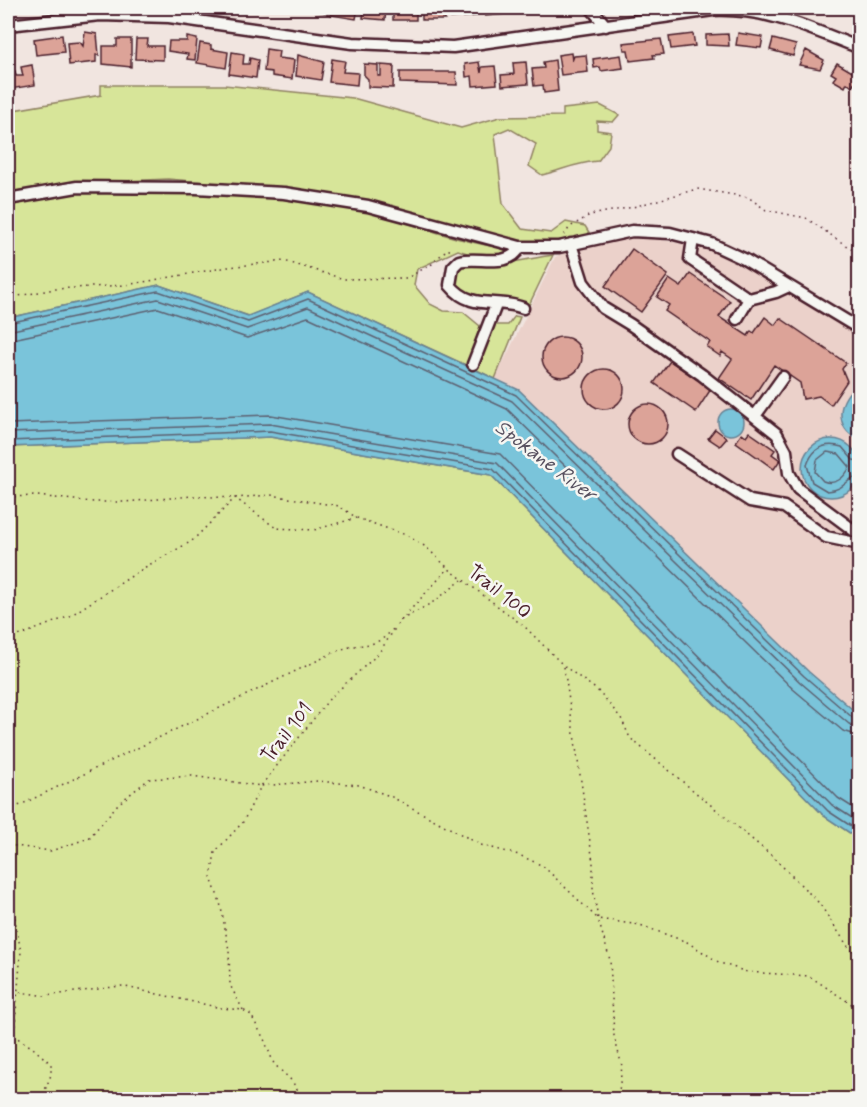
<svg xmlns="http://www.w3.org/2000/svg" width="867" height="1107" font-family="Mynerve,sans-serif">
<rect width="100%" height="100%" fill="#f1e5e0"/>
<filter id="ink" filterUnits="userSpaceOnUse"><feTurbulence type="fractalNoise" baseFrequency=".0167" numOctaves="2"/><feDisplacementMap in="SourceGraphic" scale="12" xChannelSelector="R" yChannelSelector="G"/><feConvolveMatrix kernelMatrix="1 2 1 2 8 2 1 2 1" color-interpolation-filters="sRGB"/></filter>
<g filter="url(#ink)">
<path fill="#ebd1ca" d="M647,237L699,247L742,263L859,335V715L809,672L519,390L495,379L555,257L583,244Z"/>
<path fill="#d7e599" stroke="#908262" stroke-width="1.5" d="M101,85H224L353,98L461,128L500,117L563,116V109L600,105L619,115L613,122L597,121V130L611,132L609,146L598,161C579,162 562,170 542,175L529,166L536,144L509,128L495,134L503,204L522,229L551,233L566,222L585,226L590,234L552,242L522,241L360,201L288,189L168,179L78,183L8,192V111L101,95Z
M108,190C189,190 273,194 353,209C404,219 452,241 503,248L507,253L485,259L458,250L417,269L414,285L430,304L444,311L463,312L480,326L468,366L308,292L249,316L159,285L8,318V202L67,193Z
M553,255L529,305C506,294 472,305 455,283C456,276 456,270 463,266C470,262 479,264 487,264C510,265 530,258 553,255Z
M515,316L520,317L495,379L475,369L490,325H508Z
M270,437L491,475L824,816L859,839V1099H8V447Z"/>
<path fill="#7ac4da" stroke="#678294" stroke-width="1.5" d="M159,285L248,316L308,292L519,390L809,672L859,715V839L824,816L491,475L270,437L8,447V318Z
M859,385V439C833,430 837,396 859,385Z
M718 422a13 13 0 1 1 26 0a13 13 0 1 1-26 0Z
M802 468a29 29 0 1 1 58 0a29 29 0 1 1-58 0Z"/>
<g fill="none" stroke-linecap="round" stroke-linejoin="round">
<path stroke="#5d6171" stroke-width="1.5" d="M8,323L158,291L248,322L308,299L516,395L804,676L853,718L860,720
M8,331L158,299L247,329L308,307L512,401L800,682L849,724L860,727
M8,340L158,308L247,338L308,317L507,409L793,689L843,731L860,736
M8,424L271,415L500,454L838,798L860,812
M8,433L270,424L497,463L832,805L860,823
M8,441L270,431L493,469L828,811L860,832
M827,452L839,454L850,467C844,478 836,486 823,481L815,472L817,460Z
M860,461L853,460L842,447C825,442 813,448 807,465L812,482L827,491C846,490 847,477 860,475"/>
</g>
<path fill="#dca398" stroke="#4a1f2b" stroke-width="1.5" d="M301,8H327V13Z
M332,8H358L356,19L331,15Z
M364,8H386L385,20L363,18Z
M393,8H416V20H393Z
M427,8H446L445,20H422V10Z
M451,8H475L476,16L451,18Z
M484,8H505L506,14L485,16Z
M85,32L97,34L99,55H96V62L69,65L67,43L80,42L83,46Z
M738,33L763,37L761,48L736,45Z
M693,34L695,46L671,49L669,37Z
M728,34L729,46L706,45V35Z
M62,35L64,52L36,55L34,39Z
M187,37L197,39L195,60L187,59L188,54L168,51L169,41H187Z
M117,39H131V67L103,64V46H117Z
M136,39H148L147,46H163V60L135,59Z
M661,39L664,54L653,55L654,58L630,61L628,50H624L623,43Z
M773,39L796,45L793,56L770,50Z
M200,43L211,45V49L228,52L226,68L197,63Z
M266,49L279,51L278,58L294,60L292,79L272,76V72L264,71Z
M806,50L824,60L820,69L799,65Z
M232,52L244,54L243,64H249L250,58L258,60L256,78L229,74Z
M571,53L572,61L574,56L586,55L588,72L561,75L558,55Z
M298,55L324,62L321,80L296,76Z
M621,55L623,68L601,71L600,67L594,68L593,59Z
M332,59L345,61L343,72L358,73L357,85L329,82Z
M555,60L558,91L544,93L543,85L534,86L532,69L544,68L543,62Z
M479,62L481,73L482,67L495,66L497,84L473,86L472,76L466,77L465,64Z
M526,62L528,84L502,86L501,75L514,74L513,63Z
M837,63L859,76L852,87L847,83L845,87L833,80L836,76L831,73Z
M364,64L378,65V76H381V65L394,66L393,88L368,87V79L364,75Z
M32,65L35,85L10,89L8,72L15,71L16,76H23L21,67Z
M400,72H456L457,85L400,83Z
M632,249L668,275L641,312L605,286Z
M690,274L730,301L719,317L748,336L751,331L754,333L765,317L775,325L780,318L846,363L842,369L847,381L831,405L819,396L803,399L800,383L774,365L751,400L719,378L732,359L722,352L720,356L707,347L710,342L665,311L669,305L657,297L669,279L681,287Z
M542 357a20 20 0 1 1 40 0a20 20 0 1 1-40 0Z
M670,361L711,389L696,412L654,383Z
M584 389a20 20 0 1 1 40 0a20 20 0 1 1-40 0Z
M628 424a20 20 0 1 1 40 0a20 20 0 1 1-40 0Z
M715,429L727,438L720,446L708,438Z
M749,432L775,450L772,454L780,460L774,469L736,442L742,433L746,436Z"/>
<g fill="none" stroke-linecap="round" stroke-linejoin="round">
<defs>
<path id="minor" d="M591,8L606,26
M8,25L100,15L169,17L352,43L453,47L713,10C769,8 808,28 860,48
M8,199L77,187L196,188L284,193L368,206L520,247H559L632,231L670,233L712,244L744,259L860,329
M693,239L690,259L749,299L776,292L789,286
M571,244L583,282L603,308L631,325L702,375L777,434L786,451L789,473L798,489L860,535
M520,247C509,269 479,256 459,261L453,267L450,285C472,312 497,297 523,308
M737,319L749,299
M473,364L496,305
M755,416L783,377
M677,454L750,501L784,507L826,537L860,544"/>
</defs>
<use href="#minor" stroke="#4a1f2b" stroke-width="15"/>
<path stroke="#4a1f2b" stroke-width="1.5" stroke-dasharray="1.5 4.5" stroke-linecap="butt" d="M564,235L570,227L590,215L633,207L697,189L748,197L766,210L806,218L860,255
M8,298L55,289L126,285L228,267L284,261L344,279L407,278L432,264L447,249L454,252
M8,497L37,496L93,502H124L193,496L235,498L271,495L339,506L357,518L406,535L426,547L449,569L525,627L564,666L597,690L621,718L630,738L771,855L819,903L849,948L860,958
M401,620L435,601L462,580
M8,640L70,616L147,566L192,541L235,498L276,528L314,530L356,518
M564,667L593,862V889L598,919L610,960L614,1036L622,1066L618,1100
M8,811L337,651C364,640 373,652 394,628
M8,845L51,851L89,838L118,804L149,779L192,776L261,786L330,698L378,654L400,621L448,569
M8,882L21,952L14,1035
M8,990L45,996L121,986L221,1008L243,1010L251,1015L264,1039L274,1064L292,1081L303,1100
M243,1010L230,985L229,950L220,902L211,878L215,852L243,822L261,786L318,781L359,785L390,796L481,845L519,855L543,866L598,919L640,925L687,942L720,963L747,972L809,976L856,1007L860,1015
M8,1032L33,1048L51,1064V1075L41,1100"/>
<use href="#minor" stroke="#f6f6f2" stroke-width="10"/>
</g>
</g>
<g text-anchor="middle" stroke-width="5" stroke-linejoin="round" paint-order="stroke">
<g font-size="20" fill="#4a1f2b" stroke="#f6f6f2">
<text transform="translate(500 591) rotate(38)" y="7">Trail 100</text>
<text transform="translate(286 732) rotate(-52)" y="7">Trail 101</text>
</g>
<g font-size="21" font-style="italic" fill="#585160" stroke="#f6f6f2">
<text transform="translate(546 460) rotate(37)" y="7">Spokane River</text>
</g>
</g>
<rect width="867" height="1107" fill="none" stroke="#f6f6f2" stroke-width="30"/>
<rect x="15" y="15" width="837" height="1077" fill="none" stroke="#4a1f2b" stroke-width="2" filter="url(#ink)"/>
</svg>
